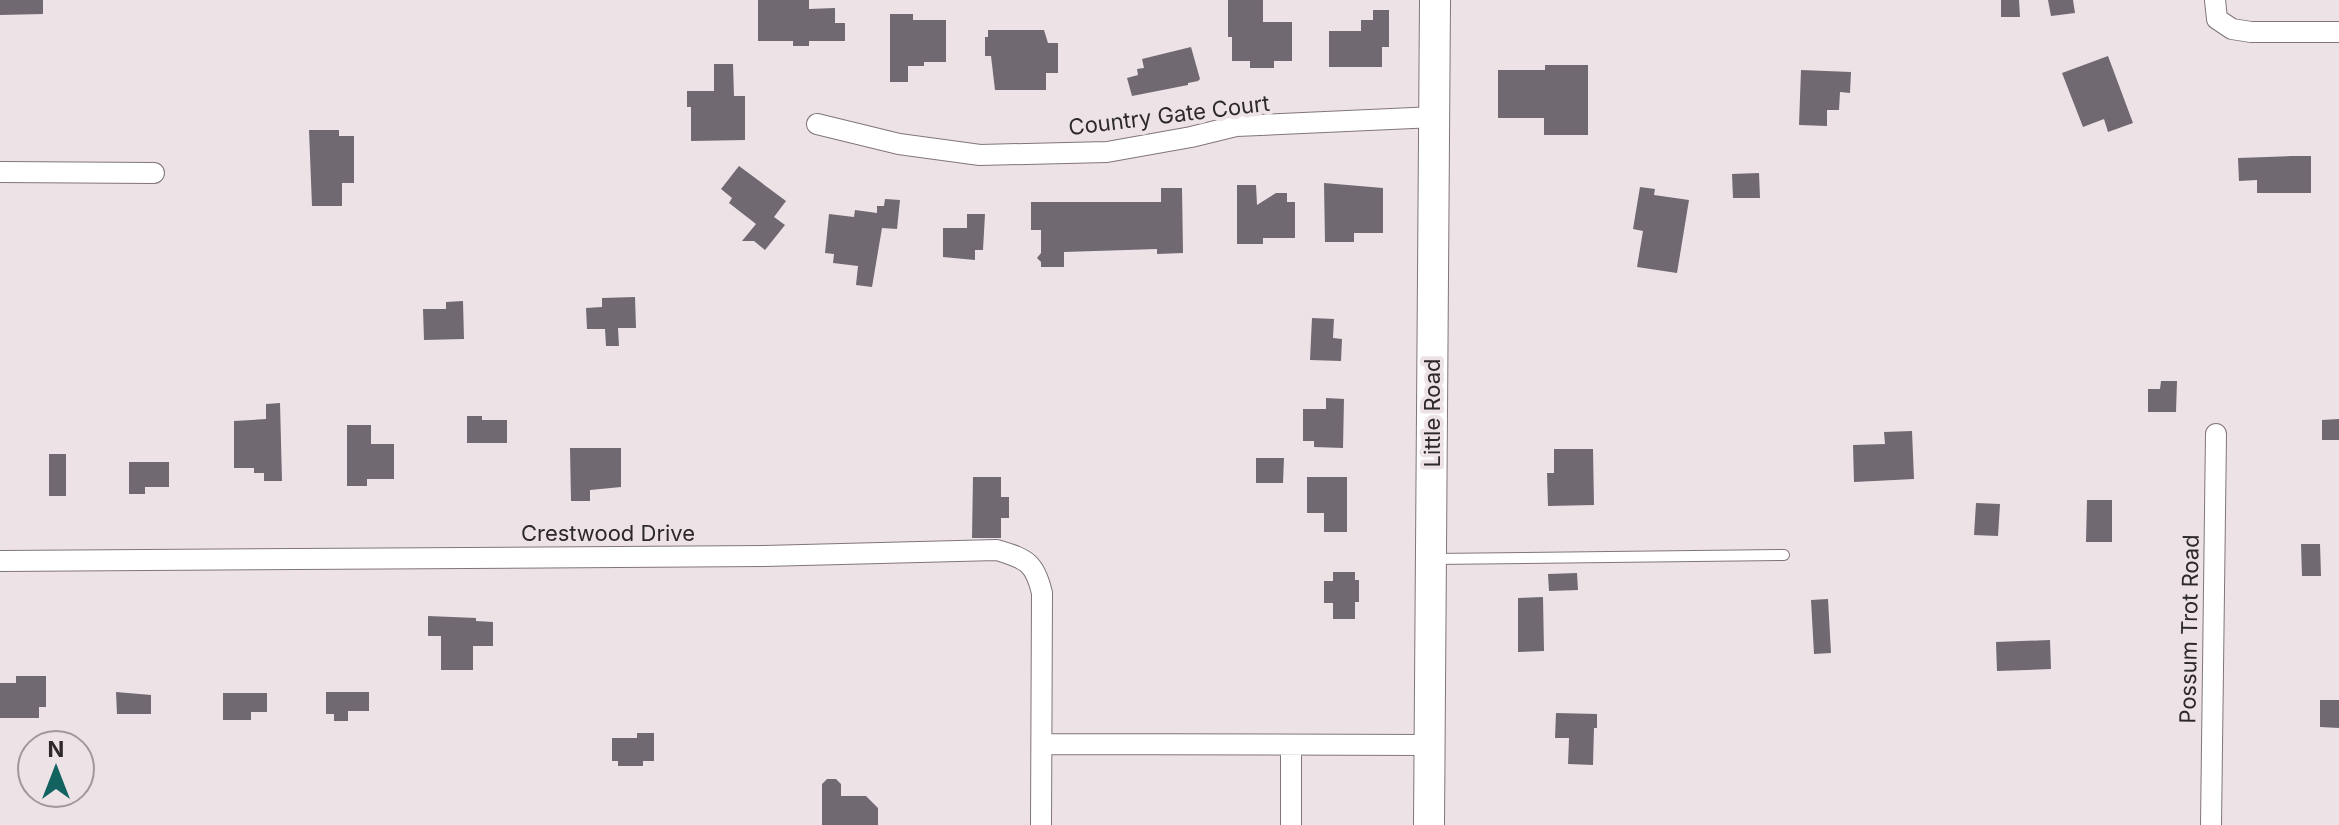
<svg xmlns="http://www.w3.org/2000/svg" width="2339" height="825" font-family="Inter,sans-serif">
<rect width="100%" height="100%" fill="#ede2e6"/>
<path fill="#706971" d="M0,0H43V14L0,15Z
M758,0H809V9L835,8V23H845V41H809V46H793V41H758Z
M1228,0H1263V22H1292V61H1274V68H1250V61H1232V37H1228Z
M2001,0H2019L2020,17H2001Z
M2048,0H2073L2075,13L2051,16Z
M1373,10H1389V47H1382V67H1329V31H1361V20H1373Z
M890,14H913V20H946V62H924V66H908V82H890Z
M988,30H1044L1048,43H1058V73H1046V90H995L991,56H985V37H988Z
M1191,47L1200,79L1198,81L1188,83V85L1132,96L1127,78L1138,75L1137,69L1144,68L1142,59Z
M2108,56L2133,123L2108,132L2104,119L2083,127L2062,73Z
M714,64H733L734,96H745V140L691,141V107H687V91H714Z
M1545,65H1588V135H1544V118H1498V70H1545Z
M1801,70L1851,72L1850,93L1840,92L1839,110H1827V126L1799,125Z
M309,130H339V136H354V183H342V206H312Z
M2292,156H2311V193H2257V180L2239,181L2238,158Z
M739,166L786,201L774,217L785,225L765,250L754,241H742L756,224L729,203L732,198L721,189Z
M1759,173L1760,198H1733L1732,174Z
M1324,183L1383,188V233H1354V242H1325Z
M1237,185H1256L1257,205L1276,193H1287V202H1295V238H1263V244H1237Z
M1640,187L1655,189L1654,195L1689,200L1677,273L1637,267L1643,231L1633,229Z
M1161,188H1182L1183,253L1157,254V249L1064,252V267H1041V262L1037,258L1041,253V230H1031V202H1161Z
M885,199L900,200L897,229L882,228L872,287L856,285L858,266L833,263L834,254L825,253L829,214L854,217L855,210L877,213V206H884Z
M967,214H985L983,250H975V260L943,257V228H967Z
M635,297L636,328H618L619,346H606L605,329H587L586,308L602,307V298Z
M463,301L464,339L424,340L423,309H446V302Z
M1312,318L1334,319L1333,338L1342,339L1341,361L1310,360Z
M2161,381H2177L2176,412H2148V389H2160Z
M1326,398L1344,399L1343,448L1314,447V441H1303V409H1326Z
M280,403L282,481H264V473H254V468H234V421L266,419V404Z
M467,416H482V420H507V443H467Z
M2339,419V440H2322V420Z
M347,425H371V444H394V479H367V486H347Z
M1912,431L1914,479L1854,482L1853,445L1885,444L1884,432Z
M570,448H621V487L590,490V501H571Z
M1554,449H1593L1594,505L1548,506L1547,473H1554Z
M49,454H66V496H49Z
M1256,458H1284L1283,483H1256Z
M129,462H169V487H145V494H129Z
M973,477H1001V497H1009V518H1001V538H972Z
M1307,477H1347V532H1324V513H1307Z
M2087,500H2112V542H2086Z
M1976,503L2000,504L1998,536L1974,535Z
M2301,544H2320L2321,576H2302Z
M1333,572H1355V580H1359V602H1355V619H1333V603H1324V581H1333Z
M1577,573L1578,590L1549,591L1548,574Z
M1543,597L1544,651L1518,652V598Z
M1828,599L1831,653L1814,654L1811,600Z
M428,616L476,618V621L493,622V646H473V670H441V636H428Z
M2050,640L2051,669L1997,671L1996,642Z
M16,676H46V707H39V718H0V683H16Z
M116,692L151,695V714H117Z
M326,692H369V711H348V721H334V714H326Z
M223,693H267V712H251V720H223Z
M2320,700H2339V728L2320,727Z
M1556,713L1597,714V728H1594L1593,765L1568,764L1569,738H1555Z
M637,733H654V761H643V766H618V761H612V738H637Z
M827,779H836L841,784V796H866L878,808V825H822V784Z"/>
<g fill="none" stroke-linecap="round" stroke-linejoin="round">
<defs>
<path id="lane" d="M1433,559L1784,555"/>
<path id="street" d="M2215,0L2217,19L2232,29L2251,32H2339
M817,124L899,144L980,155L1107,152L1191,137L1236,126L1435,117
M0,172L154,173
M0,561L764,556L997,550C1027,559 1035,563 1042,593L1041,825
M1042,744L1429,745
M1291,745V825
M2211,825L2216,434"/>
<path id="secondary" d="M1429,825L1435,0"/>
</defs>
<use href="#lane" stroke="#807679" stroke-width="12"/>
<use href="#street" stroke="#807679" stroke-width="22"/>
<use href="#secondary" stroke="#807679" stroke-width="32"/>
<use href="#lane" stroke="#fff" stroke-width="10"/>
<use href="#street" stroke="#fff" stroke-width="20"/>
<use href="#secondary" stroke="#fff" stroke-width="30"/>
</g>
<g text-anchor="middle" stroke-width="8" stroke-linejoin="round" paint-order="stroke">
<g font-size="22" fill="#2d292a" stroke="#ede2e6">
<text transform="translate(1169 115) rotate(-7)" y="8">Country Gate Court</text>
<text transform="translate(1432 413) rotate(-90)" y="8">Little Road</text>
<text x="608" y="541">Crestwood Drive</text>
<text transform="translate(2189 629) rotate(-89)" y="8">Possum Trot Road</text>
</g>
</g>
<g transform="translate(56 769)"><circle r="38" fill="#ede2e6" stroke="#a0989b" stroke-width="2"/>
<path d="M0-6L14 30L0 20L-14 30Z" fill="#126260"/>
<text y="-12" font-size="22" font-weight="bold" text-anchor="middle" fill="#2d292a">N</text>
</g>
</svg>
